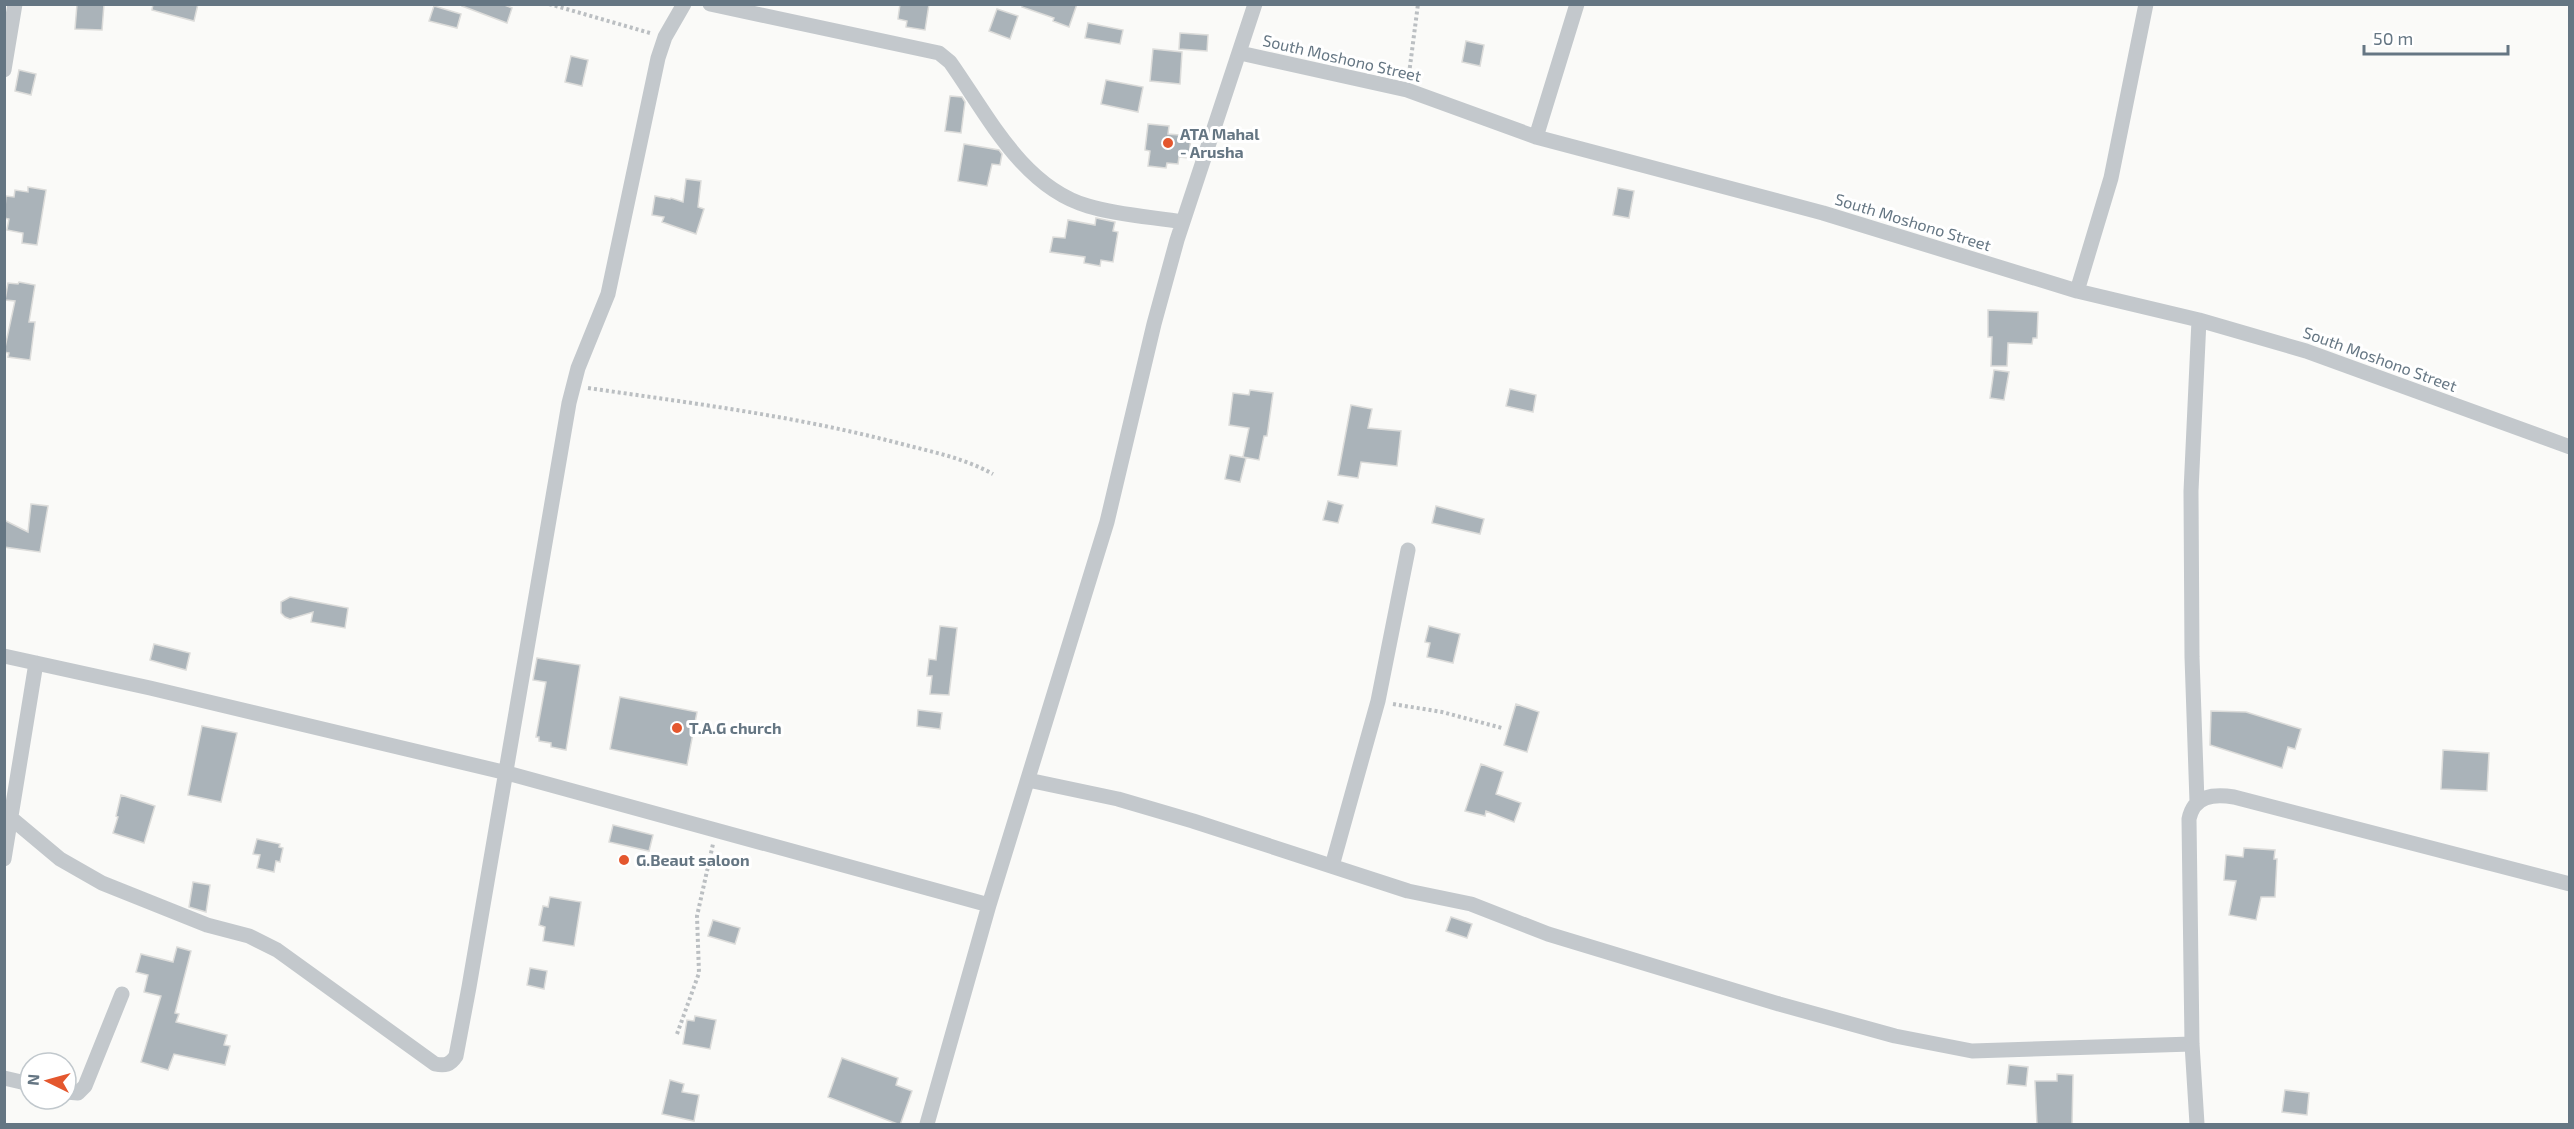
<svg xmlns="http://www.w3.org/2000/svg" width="2574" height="1129" font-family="'Exo 2',sans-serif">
<rect width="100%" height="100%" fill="#fafaf8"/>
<path fill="#aab3b9" stroke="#dcdcda" stroke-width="1.5" d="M77,4H104L102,30L75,29Z
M153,4H198L194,21L152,10Z
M463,4H502L512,8L507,23L462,6Z
M900,4H929L925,30L906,27L907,21L898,19Z
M1022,4H1077L1069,27L1053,21L1054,18L1022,7Z
M434,6L461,14L457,28L429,21Z
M997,9L1018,16L1010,39L989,31Z
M1088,23L1123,30L1120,44L1085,38Z
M1180,33L1208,35L1207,51L1179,49Z
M1466,41L1484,45L1480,66L1462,62Z
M1153,49L1182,52L1180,84L1150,81Z
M571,56L588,60L582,86L565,82Z
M19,70L36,74L31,95L15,91Z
M1106,80L1143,87L1138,112L1101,104Z
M950,96L962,97L965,102L961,133L945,131Z
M1148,124L1169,126L1168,134L1191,136L1189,158L1179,157L1178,164L1167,163L1166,168L1148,166L1150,151L1145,150Z
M964,144L999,150L1002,154L1000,165L992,164L987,186L958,181Z
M686,179L701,181L698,207L704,209L696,234L662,222L664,217L652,215L655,196L670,199L671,198L683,202Z
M28,187L46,190L37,245L22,243L23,233L7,230L9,219L4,218L6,196L14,197L15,190L28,192Z
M1618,188L1634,191L1629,218L1613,215Z
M1096,218L1115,222L1113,231L1118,232L1113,262L1101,260L1100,266L1084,263L1085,257L1050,252L1053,237L1065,238L1068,220L1095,225Z
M19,282L35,285L29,322H35L30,360L8,357L9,353L4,352L15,301L5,300L8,283L18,284Z
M1988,310L2038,312L2037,338H2033L2032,344L2008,343L2007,366H1991L1992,337H1988Z
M1994,370L2009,372L2004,400L1990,398Z
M1510,389L1536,395L1533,412L1506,406Z
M1250,390L1273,393L1267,436H1264L1259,460L1243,457L1249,428L1229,425L1233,393L1249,395Z
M1351,405L1372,409L1368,428L1401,431L1397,466L1361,462L1358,478L1338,475Z
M1230,455L1246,458L1240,482L1225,479Z
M1328,501L1343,505L1338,523L1323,520Z
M31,504L48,506L40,552L4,547V520L28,532Z
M1436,506L1484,519L1480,534L1432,523Z
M290,597L348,608L345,628L311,622L313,612L290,619L285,617L281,613V602Z
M940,626L957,628L949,695L930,694L932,676H927L929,659L936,660Z
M1429,626L1460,634L1453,663L1427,657L1430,643L1425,642Z
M154,644L190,653L186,670L150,660Z
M537,658L580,665L566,750L551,747V743L539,741V737H536L546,682L533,680Z
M620,697L697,712L687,765L610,749Z
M1516,704L1539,712L1527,752L1504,745Z
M918,710L942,713L940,729L917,726Z
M2211,711L2246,712L2301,729L2295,749L2288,747L2282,768L2210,745Z
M202,726L237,733L221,802L188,795Z
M2443,750L2489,753L2487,791L2441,789Z
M1481,764L1503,772L1496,794L1521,803L1514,822L1486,811L1485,816L1465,811Z
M121,795L155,806L144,843L113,833L118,817L116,816Z
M613,825L653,835L649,851L609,842Z
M257,839L280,844L279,847L283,848L280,862L276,861L274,872L257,868L260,855L253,854Z
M2244,848L2275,850L2274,859H2277L2275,897H2261L2256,920L2229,915L2236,881L2224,880L2226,855L2243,857Z
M193,882L210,885L206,912L189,907Z
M550,897L581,902L574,946L543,941L545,927L539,925L543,906L548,907Z
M1451,917L1472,924L1467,938L1446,931Z
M713,920L740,928L735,944L708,936Z
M177,947L191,951L175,1013L179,1014L176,1022L227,1035L224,1045L230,1046L225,1065L174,1054L168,1070L141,1062L161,996L144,992L148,975L136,972L141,954L173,962Z
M530,968L547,971L544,989L527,985Z
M695,1016L716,1020L710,1049L683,1044L687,1020L694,1021Z
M842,1058L898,1078L896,1085L912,1091L900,1125L828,1097Z
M2009,1065L2028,1067L2026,1086L2007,1084Z
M2057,1074L2073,1075L2072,1125H2037L2035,1081H2057Z
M670,1080L684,1084L682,1092L699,1095L694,1121L662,1114Z
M2285,1090L2309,1093L2307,1115L2282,1112Z"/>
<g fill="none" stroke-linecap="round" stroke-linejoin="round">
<path stroke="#bbbfc2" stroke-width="4" stroke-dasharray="3 3" stroke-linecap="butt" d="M549,4L650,33
M1409,74L1418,4
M588,388C691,403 794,416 894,442C928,451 962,457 993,474
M1393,704L1442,712L1502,728
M677,1034L699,973L697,916L713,844"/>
<path stroke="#c3c8cc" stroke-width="15" d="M710,4L939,53L950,62C987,114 1022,187 1088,206C1118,215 1152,217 1183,222
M1240,53L1407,90L1536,137L1823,213L2077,291L2199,320L2306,351L2570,447
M4,70L15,4
M1536,137L1577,4
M2077,291L2111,178L2146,4
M4,656L150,688L507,773L989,905
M1028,780L1118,799L1193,821L1408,891L1471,904L1548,934L1779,1004L1895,1036L1972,1051L2192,1044
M2197,802L2192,657L2191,491L2199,320
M11,818L60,859L102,883L207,925L249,936L277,950L435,1064C445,1066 450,1065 456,1056L469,987L569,403L578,368L608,294L658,58L665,37L684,4
M4,859L36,663
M1332,866L1378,701L1408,550
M4,1078L30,1084
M66,1092L78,1093L85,1086L122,994
M927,1124L989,905L1107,522L1154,324L1177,240L1255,4
M2197,1124L2192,1044L2189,819C2194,795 2214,794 2234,797L2570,884"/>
</g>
<g fill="#e4572e" stroke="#fff" stroke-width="2">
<circle cx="1168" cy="143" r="6"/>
<circle cx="677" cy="728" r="6"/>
<circle cx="624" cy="860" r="6"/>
</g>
<g text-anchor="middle" stroke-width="6" stroke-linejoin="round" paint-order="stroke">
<g font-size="16" fill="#657683" stroke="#fff">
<text transform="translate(1342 58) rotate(13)" y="6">South Moshono Street</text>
<text transform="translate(1913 222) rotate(17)" y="6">South Moshono Street</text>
<text transform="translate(2380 359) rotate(20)" y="6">South Moshono Street</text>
</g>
<g font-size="16" font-weight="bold" fill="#657683" stroke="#fff" text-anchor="start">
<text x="1180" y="140">ATA Mahal<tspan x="1180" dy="18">- Arusha</tspan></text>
<text x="689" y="734">T.A.G church</text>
<text x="636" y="866">G.Beaut saloon</text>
</g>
</g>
<rect width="2574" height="1129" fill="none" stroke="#657683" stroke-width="12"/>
<g transform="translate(48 1081) rotate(275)"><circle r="28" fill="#ffffff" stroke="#c1c8cd" stroke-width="1.5"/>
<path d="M0-4.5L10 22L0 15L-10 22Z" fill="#e4572e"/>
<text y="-9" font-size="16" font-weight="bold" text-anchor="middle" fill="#657683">N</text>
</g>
<path d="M2364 45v9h144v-9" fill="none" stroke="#657683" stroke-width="3"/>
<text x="2373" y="45" font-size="18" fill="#657683" stroke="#ffffff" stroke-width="4.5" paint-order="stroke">50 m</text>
</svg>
